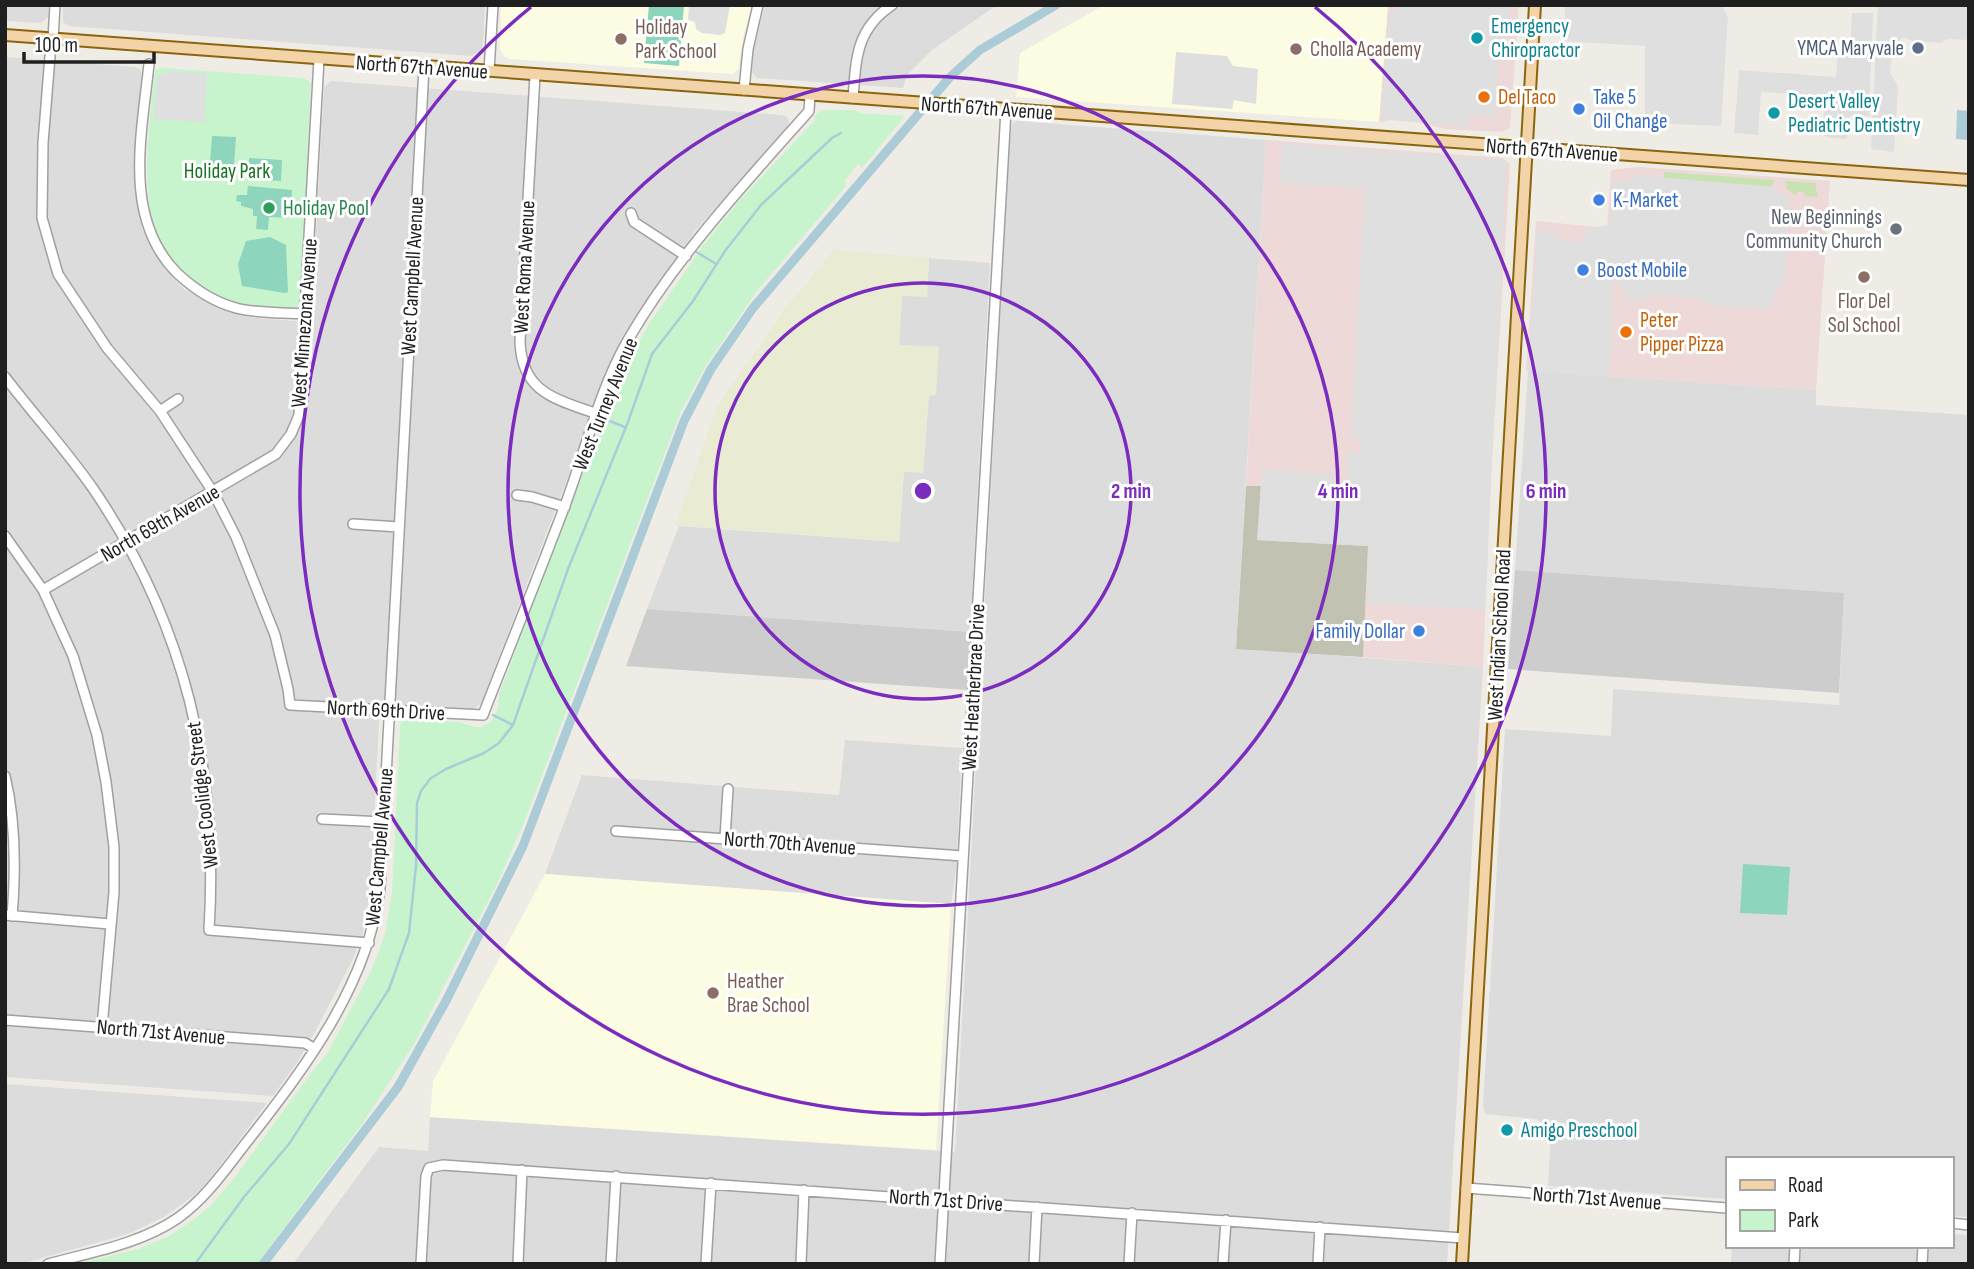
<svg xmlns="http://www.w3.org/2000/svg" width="1974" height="1269" font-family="'Sofia Sans Condensed',sans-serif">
<rect width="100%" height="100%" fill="#efece6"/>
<path fill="#dddcdc" d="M5,5H48V17L41,23L5,21Z
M63,5H485L483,44L481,50L471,56L69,26L63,22Z
M765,5H997L932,50L907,75L903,88L757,78L752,72L754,49Z
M5,57L135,67L140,69L142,73L134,184L142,229L152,250L167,272L185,290L229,312L254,318L311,322L324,87L331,81L782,115L787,117L789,122L787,127L695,231L626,335L614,357L481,704L473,709L380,704L370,897L363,933L353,959L315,1032L296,1064L273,1096L5,1077Z
M1019,121L1266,140L1236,648L1483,667L1447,1264H293L379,1147L428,1151L430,1117L955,1152L1010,130L1014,122Z
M929,258L990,263L970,632L647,609L679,526L899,542L904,471L923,473L929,395H935L939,347L899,345L902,295L927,296Z
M1528,371L1816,390V405L1969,415V1217L1951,1216V1159H1727V1199L1548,1186L1551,1132L1537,1119L1485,1114L1483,1106L1505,729L1611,736L1613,689L1839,705L1844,593L1515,570Z
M845,740L962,748L956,870L951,904L545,874L582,775L839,795Z
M5,1084L267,1103L207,1183L192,1197L164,1217L128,1234L20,1264H5Z
M1951,1234L1969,1235V1264H1731L1732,1246H1951Z"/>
<path fill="#edd9d7" d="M1388,5H1519L1510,128L1501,132L1445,129L1417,122L1391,120L1379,122Z
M1266,140L1502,158L1510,164L1491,477L1483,667L1363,657L1368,546L1257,540L1261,487L1246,486Z
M1639,167L1830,181L1816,390L1526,371L1536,221L1607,228L1611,170Z"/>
<path fill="#fbfce2" d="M501,5H752L744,34L738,70L732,74L510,59L505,57L500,49Z
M1104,5H1388L1379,122L1016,97L1020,53Z
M545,874L951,904L936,1150L430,1117L433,1081Z"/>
<path fill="#cdcdcd" d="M1515,570L1844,593L1839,693L1508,669Z
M647,609L970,632L967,690L626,666Z"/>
<path fill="#c2c2b2" d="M1246,486H1261L1258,540L1368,546L1363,657L1236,649Z"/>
<path fill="#e9ebd3" d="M834,250L929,258L927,297L902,296L899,345L939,347L936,395L929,396L923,473L904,472L899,542L676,525L717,407L783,311Z"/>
<path fill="#c8e3b2" d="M1664,172L1774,180L1772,187L1664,178Z
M1786,181L1815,183L1818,197L1805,196L1804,192H1797V196L1786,188Z"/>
<path fill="#c8f4cd" d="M162,68L304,78L311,83L301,300L297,307C276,311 237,304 217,295C125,252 148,156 154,74L157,69Z
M856,110L859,113L905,116L862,168L858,164L845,180L846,186L757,291L707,364L681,411L525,820L499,880L414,1044L364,1121L257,1264H77L138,1249L169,1236L193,1220L209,1207L235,1177L311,1073L327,1054L372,969L385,934L392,893L400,725L402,721L410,719L459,722L475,727H482L491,722L498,709L499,695L526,622L612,397L631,356L649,324L702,247L739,201L815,120L814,116L823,110Z"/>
<path fill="#8dd5bc" d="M649,5H684L679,66L644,63Z
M212,136L236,137L233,179L209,177Z
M249,158L282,160L281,181L248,179Z
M248,186L292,190L291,218L269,217L268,230L256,229L257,216H253V209L241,206V202L236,201L237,195H247Z
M270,237L286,245L288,292L285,293L242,286L238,264L246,241Z
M1743,864L1790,867L1787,915L1740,913Z"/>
<path fill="#dfdfdf" d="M689,5H730L725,33L719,35L702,33L696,29L695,22L688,20Z
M1397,5H1510L1507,56L1498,58L1495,117L1470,115L1468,127L1381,119L1389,12H1396Z
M1565,5H1722L1728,18L1721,126L1645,123V46L1564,41Z
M1878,5H1969V40L1947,39L1941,43L1912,41L1904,37L1893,46L1890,72L1898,87L1894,152L1871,149Z
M1852,13H1873L1869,116H1850L1847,139L1830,138L1823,135L1825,96L1810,95L1761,92L1758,135L1734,133L1739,70L1836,77L1838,52L1850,53Z
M1176,52L1227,56L1233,66L1258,69L1256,104L1234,100L1232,109L1172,104Z
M167,71L207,73L204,122L154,119L157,78L161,74L166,75Z
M1282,144L1506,161L1485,610L1367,603L1369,546L1257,540L1262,469L1334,475V482L1346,483L1348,453H1361V438H1351L1365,188L1280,183Z
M1634,175L1772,187L1783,195L1790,196L1785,286H1777L1770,309L1705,305V299L1650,294V301L1626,299V291L1614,279L1610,310H1613L1609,376L1528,371L1538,230L1559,232L1558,240L1584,242L1586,228L1611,225L1613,180L1633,182Z"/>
<path fill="#abccd7" d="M1957,110L1969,111V140L1956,139Z"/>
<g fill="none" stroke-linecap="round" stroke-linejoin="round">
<path stroke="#abccd7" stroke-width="2.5" d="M695,251L716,264
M602,418L625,427
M493,715L513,725
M195,1264L244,1197L289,1144L389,989L409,933L416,866L417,803L421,791L431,778L446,769L484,753L499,743L513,725L568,569L628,422L652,354L693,301L725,251L761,205L832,138L841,133"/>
<path stroke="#abccd7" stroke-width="9" d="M263,1264L398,1087L447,999L523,846L684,421L711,369L753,308L950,77L980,50L1056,5"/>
<defs>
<path id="minor" d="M53,39L55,5
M50,56L43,143L42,218L58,274L107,348L160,411L213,492L236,537L275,635L288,689L290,705L483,715C510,646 538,577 564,508C585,453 599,390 628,340C676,257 746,182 809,111L810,95
M149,64C142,133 122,218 177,273C194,289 214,302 236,308C258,314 283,312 305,314
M489,71L493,5
M535,75L520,342C522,393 556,399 597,414
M744,90L748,49L758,5
M853,98C856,59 856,29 892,5
M631,213L634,222L686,256
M5,377C34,415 67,451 94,490C185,624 219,770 209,930L369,943
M160,411L178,399
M517,495L532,497L565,507
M353,524L399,527
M5,536L43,590L73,656L97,735L106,782L114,847V892L102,1027
M43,590L276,454L291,434L299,415L319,59
M5,776C16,822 16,868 12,916
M322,819L383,822
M616,831L963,856
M725,838L728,789
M5,915L110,924
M5,1020L305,1043L315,1049
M1466,1188L1727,1208
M1951,1223L1969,1225
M48,1264C92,1252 140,1244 178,1218C206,1198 225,1170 246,1143C305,1068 368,985 380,888L424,67
M421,1264L426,1176L429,1168L443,1165L1463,1238
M518,1264L522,1170
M611,1264L616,1176
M706,1264L711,1183
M801,1264L804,1190
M940,1264L1006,110
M1034,1264L1037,1207
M1129,1264L1132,1213
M1223,1264L1226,1220
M1318,1264L1320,1227
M1794,1264L1795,1246
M1922,1264L1923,1246"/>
<path id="major" d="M5,35L1969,180
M1462,1264L1535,5"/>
</defs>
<use href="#minor" stroke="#a0a0a0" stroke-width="12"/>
<use href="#major" stroke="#8a6510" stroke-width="14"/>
<use href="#minor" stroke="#fff" stroke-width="9"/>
<use href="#major" stroke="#f2d4a8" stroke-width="10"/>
</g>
<g fill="none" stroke="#7b2cbf" stroke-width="3.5">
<circle cx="923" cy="491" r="208"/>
<circle cx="923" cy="491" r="415"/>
<path d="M1315 7A623 623 0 1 1 531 7"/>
</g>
<g fill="#0f9aa8" stroke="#fff" stroke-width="2.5">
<circle cx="1477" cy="38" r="7"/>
<circle cx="1774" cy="113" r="7"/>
<circle cx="1507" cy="1130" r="7"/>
</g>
<g fill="#8d6e63" stroke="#fff" stroke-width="2.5">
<circle cx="621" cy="39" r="7"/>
<circle cx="1296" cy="49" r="7"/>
<circle cx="1864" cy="277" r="7"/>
<circle cx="713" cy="993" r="7"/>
</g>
<circle fill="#5c6f8a" stroke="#fff" stroke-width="2.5" cx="1918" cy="48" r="7"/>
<g fill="#e8710a" stroke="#fff" stroke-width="2.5">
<circle cx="1484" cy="97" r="7"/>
<circle cx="1626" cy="332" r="7"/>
</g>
<g fill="#3f7fe0" stroke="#fff" stroke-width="2.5">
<circle cx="1579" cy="109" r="7"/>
<circle cx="1599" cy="200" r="7"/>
<circle cx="1583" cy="270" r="7"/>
<circle cx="1419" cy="631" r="7"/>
</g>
<circle fill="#2e9e5b" stroke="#fff" stroke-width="2.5" cx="269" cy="208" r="7"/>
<circle fill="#6b7280" stroke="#fff" stroke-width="2.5" cx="1896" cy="229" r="7"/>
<g text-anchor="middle" stroke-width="6" stroke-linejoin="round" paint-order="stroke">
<g font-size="21" fill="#0d838f" stroke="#fff" text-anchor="start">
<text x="1491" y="33">Emergency<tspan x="1491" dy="24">Chiropractor</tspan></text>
<text x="1788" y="108">Desert Valley<tspan x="1788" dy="24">Pediatric Dentistry</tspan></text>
<text x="1521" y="1137">Amigo Preschool</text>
</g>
<g font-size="21" fill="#785e54" stroke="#fff" text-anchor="start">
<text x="635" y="34">Holiday<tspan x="635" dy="24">Park School</tspan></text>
<text x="1310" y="56">Cholla Academy</text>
<text x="1864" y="308" text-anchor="middle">Flor Del<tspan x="1864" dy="24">Sol School</tspan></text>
<text x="727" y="988">Heather<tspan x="727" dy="24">Brae School</tspan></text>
</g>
<g font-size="21" fill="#4e5e75" stroke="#fff" text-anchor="end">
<text x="1904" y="55">YMCA Maryvale</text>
</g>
<g font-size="21" fill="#1f1f1f" stroke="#fff">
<text transform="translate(422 67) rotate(4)" y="7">North 67th Avenue</text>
<text transform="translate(987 108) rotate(4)" y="7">North 67th Avenue</text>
<text transform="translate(1552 150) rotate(4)" y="7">North 67th Avenue</text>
<text transform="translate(524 267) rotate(-87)" y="7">West Roma Avenue</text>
<text transform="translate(412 276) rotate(-87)" y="7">West Campbell Avenue</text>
<text transform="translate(304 323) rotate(-86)" y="7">West Minnezona Avenue</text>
<text transform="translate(605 404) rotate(-68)" y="7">West Turney Avenue</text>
<text transform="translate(160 523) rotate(-30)" y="7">North 69th Avenue</text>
<text transform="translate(1499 635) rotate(-87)" y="7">West Indian School Road</text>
<text transform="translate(973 687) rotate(-87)" y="7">West Heatherbrae Drive</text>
<text transform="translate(386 710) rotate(3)" y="7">North 69th Drive</text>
<text transform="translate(202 795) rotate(-97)" y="7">West Coolidge Street</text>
<text transform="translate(790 843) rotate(4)" y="7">North 70th Avenue</text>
<text transform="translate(379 847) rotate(-85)" y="7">West Campbell Avenue</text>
<text transform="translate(161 1032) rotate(5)" y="7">North 71st Avenue</text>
<text transform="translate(1597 1198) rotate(4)" y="7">North 71st Avenue</text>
<text transform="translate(946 1200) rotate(4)" y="7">North 71st Drive</text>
</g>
<g font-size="21" fill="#c56008" stroke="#fff" text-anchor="start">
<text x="1498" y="104">Del Taco</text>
<text x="1640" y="327">Peter<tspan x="1640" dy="24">Pipper Pizza</tspan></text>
</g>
<g font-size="21" fill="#366cbe" stroke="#fff" text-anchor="start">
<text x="1593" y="104">Take 5<tspan x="1593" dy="24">Oil Change</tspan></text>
<text x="1613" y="207">K-Market</text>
<text x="1597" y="277">Boost Mobile</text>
<text x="1405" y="638" text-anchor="end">Family Dollar</text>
</g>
<g font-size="21" fill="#177222" stroke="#fff">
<text x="227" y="178">Holiday Park</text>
</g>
<g font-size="21" fill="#27864d" stroke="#fff" text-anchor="start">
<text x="283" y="215">Holiday Pool</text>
</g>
<g font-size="21" fill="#5b616d" stroke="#fff" text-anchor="end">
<text x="1882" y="224">New Beginnings<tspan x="1882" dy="24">Community Church</tspan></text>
</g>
</g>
<circle cx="923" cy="491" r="10" fill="#7b2cbf" stroke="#fff" stroke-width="3.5"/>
<g font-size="21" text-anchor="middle" font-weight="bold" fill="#7b2cbf" stroke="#fff" stroke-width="6" stroke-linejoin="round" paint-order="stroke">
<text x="1131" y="498">2 min</text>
<text x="1338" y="498">4 min</text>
<text x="1546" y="498">6 min</text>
</g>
<rect width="1974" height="1269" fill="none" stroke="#1f1f1f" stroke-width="14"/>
<rect x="1726" y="1157" width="228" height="91" fill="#ffffff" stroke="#a5a5a5" stroke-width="2"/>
<rect x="1740" y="1180" width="35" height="10" fill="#f2d4a8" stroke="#a5a5a5" stroke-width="2"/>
<text x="1788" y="1192" font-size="21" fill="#1f1f1f">Road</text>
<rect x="1740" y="1210" width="35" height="21" fill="#c8f4cd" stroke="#a5a5a5" stroke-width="2"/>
<text x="1788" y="1227" font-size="21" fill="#1f1f1f">Park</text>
<path d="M24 52v10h130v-10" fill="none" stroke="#1f1f1f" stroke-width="3.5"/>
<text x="35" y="52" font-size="21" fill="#1f1f1f" stroke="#ffffff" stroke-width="5" paint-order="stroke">100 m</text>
</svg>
